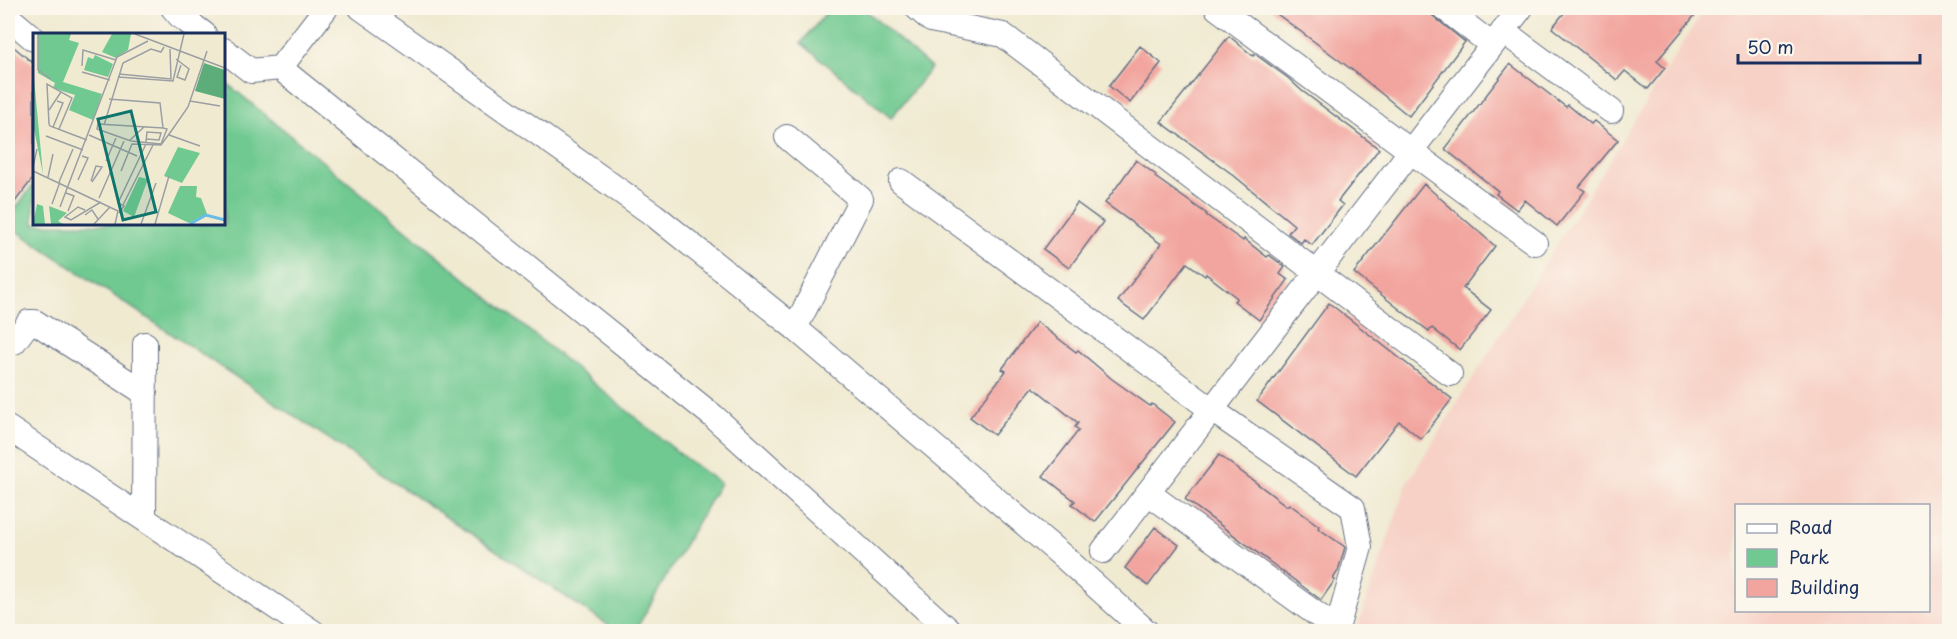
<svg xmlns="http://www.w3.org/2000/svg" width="1957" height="639" font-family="'Playpen Sans',sans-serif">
<rect width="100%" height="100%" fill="#fbf7ec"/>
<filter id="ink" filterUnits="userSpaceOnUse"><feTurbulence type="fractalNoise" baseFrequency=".0167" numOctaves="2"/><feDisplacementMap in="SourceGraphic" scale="12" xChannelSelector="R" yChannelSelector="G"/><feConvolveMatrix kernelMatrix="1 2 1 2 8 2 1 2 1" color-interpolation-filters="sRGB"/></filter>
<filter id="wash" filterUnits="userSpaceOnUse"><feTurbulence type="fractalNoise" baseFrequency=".008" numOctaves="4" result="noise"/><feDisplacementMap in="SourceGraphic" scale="24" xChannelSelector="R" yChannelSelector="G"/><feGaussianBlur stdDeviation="1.35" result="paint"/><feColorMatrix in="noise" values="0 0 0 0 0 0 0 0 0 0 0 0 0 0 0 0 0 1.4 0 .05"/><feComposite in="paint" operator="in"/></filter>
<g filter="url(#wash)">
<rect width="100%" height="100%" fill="#f0ead1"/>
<path fill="#f7d1c6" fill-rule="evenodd" d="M1705,8H1949V631H1356L1407,483ZM1736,506H1928V610H1736Z"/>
<path fill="#70c990" stroke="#467c77" stroke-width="1.5" d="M830,8H863L931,68L891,118L801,43Z
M224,81L685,458L720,483L635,631H617L8,225V218L34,184V224H224Z"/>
<g id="blocks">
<path fill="#f2a49e" d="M1269,8H1423L1465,42L1409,116L1355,72Z
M1568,8H1701L1657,61L1665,68L1648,89L1625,71L1617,80L1552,28Z
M1229,36L1253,56L1255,54L1288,78L1301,90L1379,149L1338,201L1343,205L1312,245L1304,239L1301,243L1288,233L1294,225L1232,174L1161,122Z
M8,42L34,64V177L8,211Z
M1140,46L1161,63L1130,103L1109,86Z
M1510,64L1566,107L1568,105L1591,124L1594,121L1618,140L1579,187L1585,191L1557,226L1525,200L1517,210L1496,194L1498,191L1445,149Z
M1136,160L1156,175L1155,177L1207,214L1206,215L1243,241L1244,239L1267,257L1269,255L1285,267L1280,274L1288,280L1259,320L1234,301L1237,298L1206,274L1205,276L1187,263L1144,320L1118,301L1161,244L1105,203Z
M1424,184L1495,246L1463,288L1491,310L1460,350L1432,328L1429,331L1403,312L1354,273Z
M1077,203L1103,222L1069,268L1043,249Z
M1329,303L1452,399L1421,439L1399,421L1356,476L1257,401Z
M1037,322L1076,352L1078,350L1112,379L1150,406L1152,404L1175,422L1095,522L1072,504L1075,501L1043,476L1079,430L1075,427L1078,423L1033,387L994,435L970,417L1006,371L1002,369Z
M1219,455L1287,506L1289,504L1319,526L1318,528L1345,547L1338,571L1333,579L1335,580L1321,600L1185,499Z
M1155,527L1179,545L1148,586L1125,568Z"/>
</g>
</g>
<g filter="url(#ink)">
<use href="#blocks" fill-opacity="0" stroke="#667086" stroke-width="1.5"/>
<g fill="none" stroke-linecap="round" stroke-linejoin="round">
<defs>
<path id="minor" d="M173,8L180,16L204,34
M361,8L654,215L795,328L1066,559L1147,632
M917,8L931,20L1003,35L1450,374
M1217,8L1535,243
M1444,8L1492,45
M8,17L34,39
M1503,31L1611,111
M224,50L251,71L280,68L326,8
M280,68L713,416L951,632
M787,137L861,199L795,328
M901,181L1212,410L1353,508L1360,547L1336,632
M14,342L29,322H35L145,393
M8,428L313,632
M1148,493L1337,629
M144,517L145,344
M1103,551L1521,8"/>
</defs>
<use href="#minor" stroke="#667086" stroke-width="26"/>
<use href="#minor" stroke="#fff" stroke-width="24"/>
</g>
</g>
<g transform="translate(33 33)">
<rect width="192" height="192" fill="#f0ead1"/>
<path d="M5,1H38L36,7L46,10L30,49L69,61L60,87L36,77L42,62L20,55L22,50L5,40ZM79,1H98L95,17L83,25L69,19ZM62,22L80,31L75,44L51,37L55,24L60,26ZM0,35L10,141L0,91ZM145,114L167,120L149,150L131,143ZM106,144L115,146L101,184L90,178ZM147,153H164L163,164L168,165L174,181L156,190L135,180ZM4,171L10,173L12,191H0ZM16,173L34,180L25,188L30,191H18Z" fill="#70c990"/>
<path d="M171,30L192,37V66L162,58Z" fill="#5cad7a"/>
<path fill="none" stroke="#69bce5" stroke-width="3" d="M157,191L173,182L192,187"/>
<path fill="none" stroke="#9b9fa3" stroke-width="1.5" d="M5,1V37L18,46M102,1L192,35M143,26L156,36L152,47L144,44L148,32M49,33L50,17L83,27M49,39L77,47M86,41L138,46L137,16M85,44L140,48L151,1M76,66L127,70L130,95M157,68L187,73M16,77L28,59M65,91L130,95L134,96L128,111L98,108L64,96ZM71,92L90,30L118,16L128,19L131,14M20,94L30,70L24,68M26,96L39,65L14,51L16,91L17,93L54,107M56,102L104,123M136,102L167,113M13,103L50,117M97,107L111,94M113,109L114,99L128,100L126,107L114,106M73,128L83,105M0,134L4,116M0,138L85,178L82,191M88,138L99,111L128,112L139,97L155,74L174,18M15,144L20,121M45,147L55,125L49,123M58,148L63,133L69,134L59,149M26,149L40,116M33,160L41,163L35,178M66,165L91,108M19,171L27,149M90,172L120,112M27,174L84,24L115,8M52,177L45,174L32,184L38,187L68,169M86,180L91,173L85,170L113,111M52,182L59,177L65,186M61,191L77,174M108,191L123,150M122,191L136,143"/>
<path fill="#0f766e" fill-opacity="0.15" stroke="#0f766e" stroke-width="3" d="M98,78L123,179L90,187L65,86Z"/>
<rect width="192" height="192" fill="none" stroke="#1b2f5e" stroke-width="3"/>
</g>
<rect width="1957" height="639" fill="none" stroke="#fbf7ec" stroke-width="30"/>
<rect x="1735" y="504" width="195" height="108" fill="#fbf7ec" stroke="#a1a7b3" stroke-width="1.5"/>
<rect x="1747" y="524" width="30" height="9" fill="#ffffff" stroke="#a1a7b3" stroke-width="1.5"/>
<text x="1789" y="534" font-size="18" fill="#1b2f5e">Road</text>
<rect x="1747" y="549" width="30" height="18" fill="#70c990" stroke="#a1a7b3" stroke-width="1.5"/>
<text x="1789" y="564" font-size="18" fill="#1b2f5e">Park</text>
<rect x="1747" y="579" width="30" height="18" fill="#f2a49e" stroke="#a1a7b3" stroke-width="1.5"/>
<text x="1789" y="594" font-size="18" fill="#1b2f5e">Building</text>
<path d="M1738 54v9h182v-9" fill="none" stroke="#1b2f5e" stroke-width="3"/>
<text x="1747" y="54" font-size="18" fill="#1b2f5e" stroke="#fbf7ec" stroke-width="4.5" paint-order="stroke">50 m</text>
</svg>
